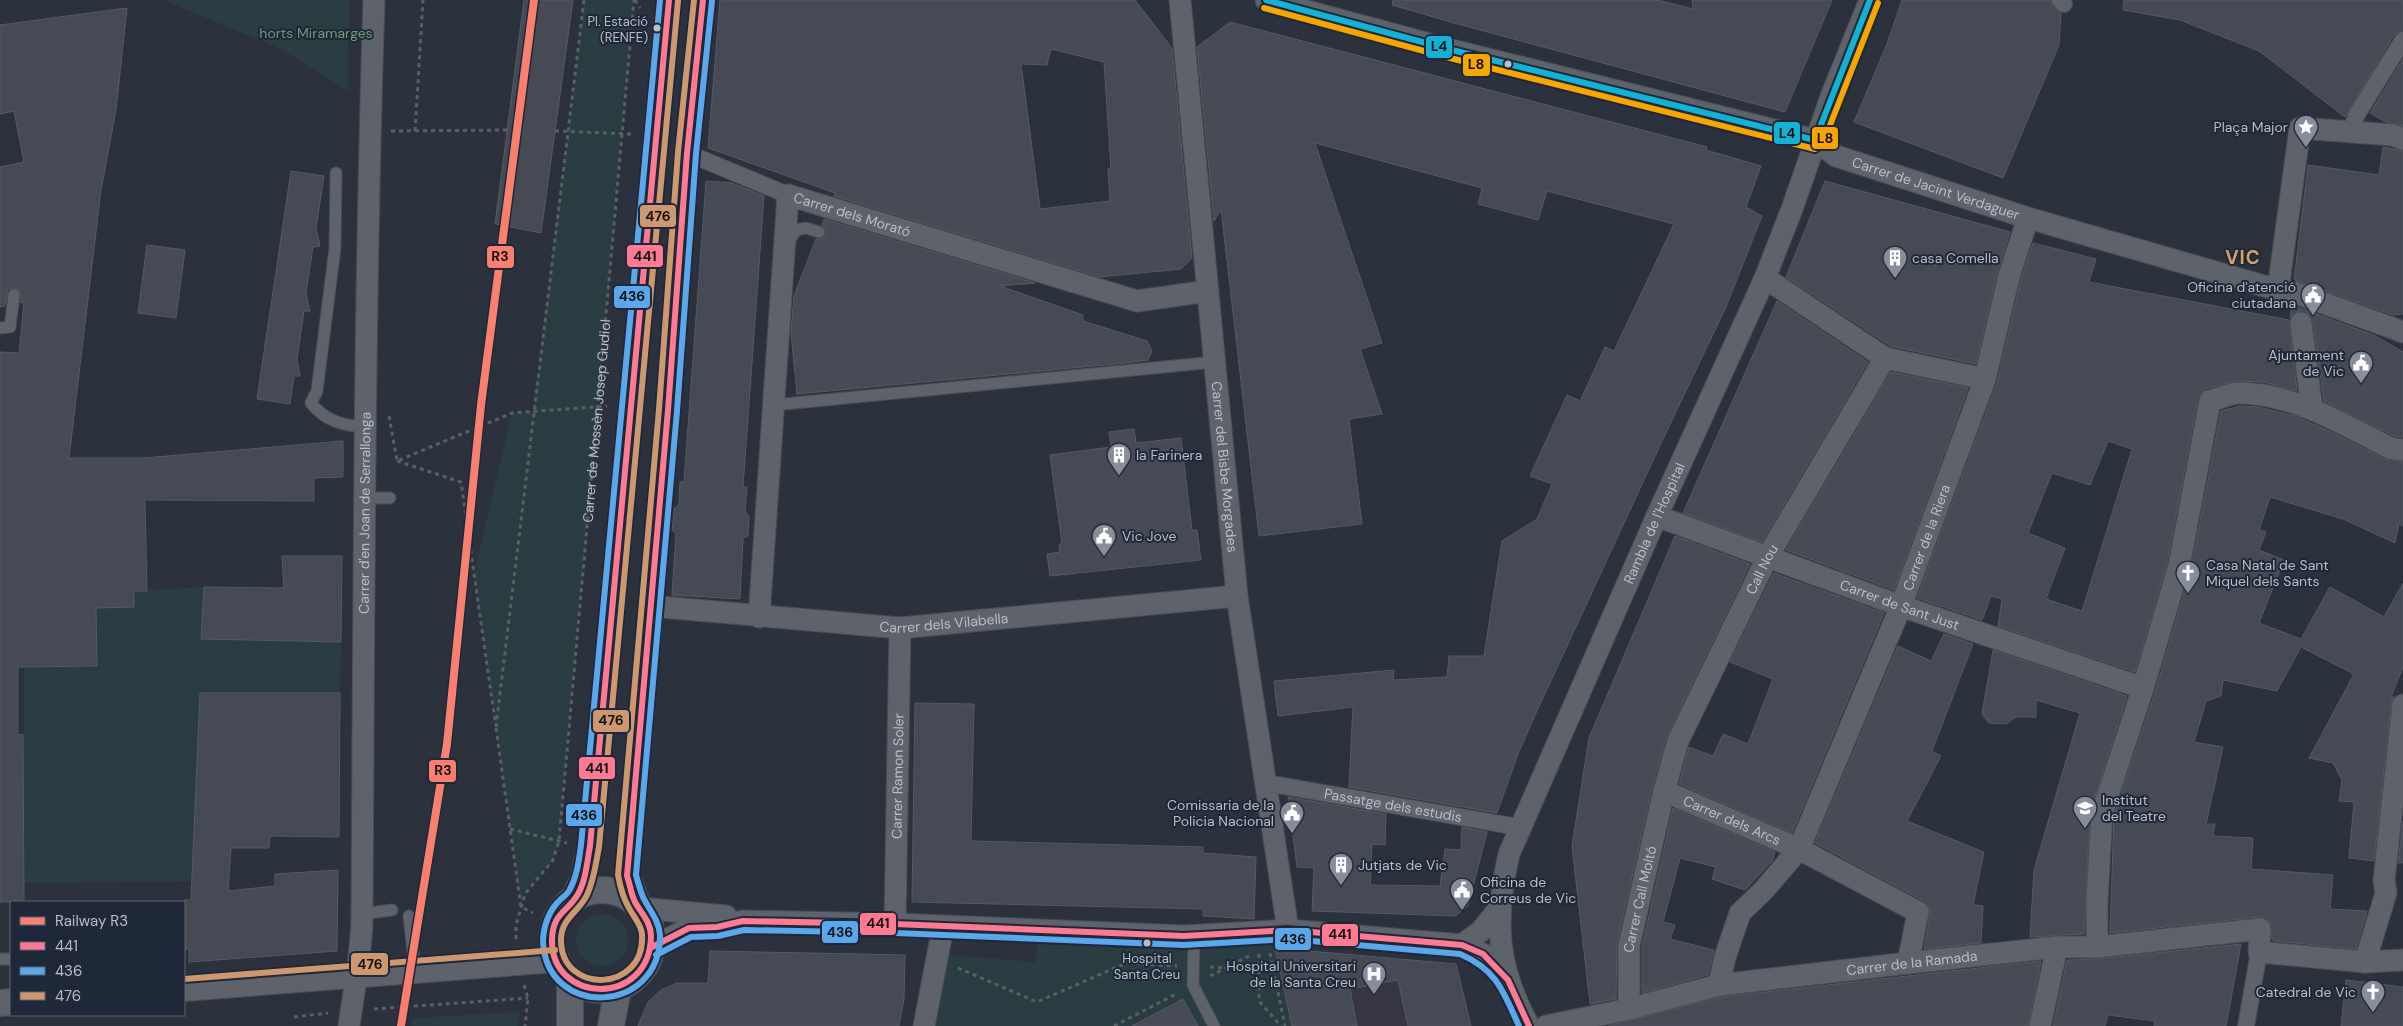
<svg xmlns="http://www.w3.org/2000/svg" width="2403" height="1026" font-family="'DM Sans',sans-serif">
<rect width="100%" height="100%" fill="#2c323d"/>
<path fill="#383645" d="M1275,948L1456,964L1471,1026H1292Z"/>
<path fill="#293d43" d="M163,0H349L348,91L281,49Z
M584,0H634L559,841L553,860L525,894L521,907L474,574L512,413L533,411Z
M204,587L202,639L341,642L340,693L192,881L24,883V807H18L24,797V667L97,666L96,608L133,607L134,591Z
M576 940a26 26 0 1 1 52 0a26 26 0 1 1-52 0Z
M1263,939H1273L1292,1026H931L945,955L1036,962L1037,944L1166,949Z
M519,1012L518,1026H412L413,1018Z"/>
<path fill="#454a54" stroke="#555a64" fill-rule="evenodd" d="M524,0H573L541,233L495,224Z
M720,0H1135L1172,48L1192,258L1181,269L1100,277L834,196L835,193L708,148ZM1051,49L1104,62L1111,169H1108L1110,201L1040,209L1021,64L1047,65Z
M1393,0H1658L1693,9L1692,0H1832L1785,112L1454,23L1392,5Z
M1902,0H2050L2053,7L2061,13L2059,45L2003,178L1854,122L1887,44Z
M2124,0H2403V30L2394,35L2345,117L2259,51L2180,20L2123,10Z
M127,8L116,110L101,190L69,458H144L343,441V477L314,478V501L145,500L147,591H134V607L96,608L97,666L18,667V735L23,734L24,902H0V352L19,353L24,302L21,303V295L19,289L12,288L7,294L5,306L0,307V167L24,162L14,111L0,114V25Z
M1230,22L1707,147L1706,150L1761,166L1746,207L1762,216L1726,307L1663,439L1536,713L1518,754L1497,813L1349,787L1353,707L1278,716L1274,681L1394,670L1393,680L1447,677L1449,656H1484L1502,541L1537,519L1552,484L1530,476L1567,395L1580,401L1605,347L1614,351L1674,224L1547,191L1538,220L1478,204L1482,188L1315,143L1382,343L1360,349L1382,414L1349,419L1362,524L1259,536L1221,209L1214,221L1197,47Z
M2403,59V126L2386,122L2370,113Z
M2383,147L2403,151V314L2393,315L2294,280L2308,165L2379,175Z
M291,171L324,176L316,228L320,246L313,247L306,293L310,311H304L297,359L300,376H294L290,404L257,399Z
M706,181L732,183L764,196L743,487H747L745,512L749,516L748,536L743,538L740,599L672,595L676,534L672,530L674,509L679,505L680,482H684Z
M1825,181L2010,232L1997,273L1976,364L1890,346L1786,277Z
M824,219L1035,283L1000,286L1083,315V321L1147,341L1152,351L1148,360L1125,363L797,394L791,332L794,296L816,239H821L826,235V230L822,225Z
M2033,243L2096,259L2089,282L2289,320L2297,391L2263,382L2235,381L2206,389L2198,398L2167,563L2135,672L1998,626L2002,599L1991,596L1982,620L1917,598L1997,383L2021,279ZM2108,441L2132,449L2082,611L2046,599L2065,548L2028,533L2052,473L2090,485Z
M147,245L185,250L176,318L138,313Z
M1777,301L1868,362L1762,542L1683,513Z
M2292,305L2376,336L2403,352V437L2394,436L2324,401L2313,321L2305,311H2299L2290,318Z
M1891,372L1968,388L1894,590L1786,550Z
M2240,406L2258,407L2295,416L2331,432L2385,459L2403,462V526L2399,524L2395,543L2343,519L2270,497L2259,530L2266,532L2259,550L2284,560L2259,623L2301,639L2330,587L2384,617L2403,583V667L2391,697H2394L2391,704L2374,861L2349,858L2354,802L2339,801L2342,780L2333,763L2309,758L2354,674L2301,647L2277,691L2223,680L2221,696L2206,701L2194,742L2223,747L2206,824H2215L2213,836L2253,838L2251,869L2333,875L2330,909L2367,911L2356,949L2274,941L2272,939L2270,922L2266,918L2259,917L2110,933L2114,815L2155,692L2191,569L2221,411Z
M1134,429L1136,443L1181,438L1192,530H1197L1201,560L1050,576L1047,554L1060,552L1059,544H1062L1050,455L1111,447L1109,432Z
M1675,536L1750,564L1666,738L1652,788L1617,943L1616,999L1590,1004L1572,846L1589,738Z
M282,556H342L341,642L201,639L204,587L284,588Z
M1774,573L1884,613L1792,833L1679,784L1689,747L1713,756L1723,734L1748,744L1773,679L1730,662Z
M1944,634L1973,644L1932,751L1941,756L1907,821L1984,852L1973,905L1983,906L1981,943L1924,949L1930,914L1929,907L1924,901L1815,843L1898,646L1931,661Z
M1993,650L2127,696L2090,812L2084,934L2030,937L2034,870L2080,713L2036,700V717H2016L2006,724L1989,723L1982,714Z
M200,693H340L339,837L270,836L269,848H231L228,891L275,886V874L338,870L337,951L189,962V949H184V900H191Z
M915,703L974,704L971,841L1203,847V853L1256,857L1254,919L1203,916V909L912,902Z
M1288,797L1386,814L1385,845L1372,844L1370,885L1440,886L1445,849L1461,850L1462,827L1487,832L1468,906L1455,916L1312,911L1314,868L1297,867Z
M1673,808L1775,852L1772,861L1745,890L1712,879L1716,867L1680,858L1663,922L1675,925L1670,939L1714,950L1708,975L1642,993V947Z
M2403,821V863H2398Z
M2241,944L2226,1026H2154L2155,1021L2108,1015L2105,1026H2053L2067,960L2098,959Z
M1275,948L1456,964L1471,1026H1408L1398,980L1350,989L1357,1026H1292Z
M710,951L905,955L904,999L899,1026H638L648,1002L661,990L677,983H708Z
M2041,961L2028,1026H1608L1721,997Z
M2346,980L2403,987V1026H2341Z
M1183,999L1198,1026H1132Z"/>
<g fill="none" stroke-linecap="round" stroke-linejoin="round">
<defs>
<path id="service" d="M336,173L335,248L317,391L311,403C325,421 344,426 366,427
M789,241L796,230L806,228L819,232
M0,328L10,327L14,295
M774,405L1215,362
M365,498H390
M362,914L392,910
M409,916L415,970
M1194,935L1193,985L1214,1026
M0,959H11"/>
<g id="pedestrian">
<path d="M2060,0L2064,4"/>
<path d="M2351,132L2356,116L2403,40"/>
<path d="M687,153L788,195"/>
<path id="s2" d="M1266,783L1518,827"/>
<path d="M2246,1026L2259,952"/>
</g>
<g id="minor">
<path id="s3" d="M1180,0L1237,596L1288,930"/>
<path id="s4" d="M1266,0L1452,50L1815,140L1836,156L2028,218L2278,290L2293,292L2403,332"/>
<path d="M1765,278L1885,358L1985,379"/>
<path d="M2278,290L2300,128L2393,135L2403,139"/>
<path d="M2301,323L2312,409"/>
<path id="s5" d="M1656,518H1662L1901,606L2143,688"/>
<path id="s6" d="M650,606L900,628L1237,596"/>
<path id="s7" d="M759,617L788,195L1137,301L1208,291"/>
<path id="s8" d="M1664,791L1799,849L1918,912L1908,963"/>
<path d="M640,908L726,916"/>
<path id="s9" d="M895,924L900,628"/>
<path d="M1462,945L1481,931L1500,907"/>
<path d="M652,947L689,928L717,927L743,921L895,924L1184,936L1288,930L1462,945L1483,954L1508,979"/>
<path d="M2097,947V901L2102,813L2143,688L2179,566L2210,401C2219,399 2230,393 2240,393C2294,394 2343,424 2390,448L2403,450"/>
<path d="M2365,962L2386,893L2384,880L2403,705"/>
<path id="s10" d="M1719,985L1725,957L1740,913L1763,891L1799,849L1901,606L1985,379L2009,276L2028,218"/>
<path id="s11" d="M1629,1009V946L1664,791L1678,741L1768,556L1885,358"/>
<path id="s12" d="M349,1026C354,989 362,951 362,914C364,609 364,305 374,0"/>
<path d="M924,1026L943,927"/>
<path id="s13" d="M1529,1026C1496,966 1494,919 1509,854L1656,518L1765,278L1792,209L1832,94L1870,0"/>
<path id="s14" d="M1546,1026L1629,1009L1719,985L1908,963L2057,947H2097L2260,929L2259,952L2365,962L2403,960"/>
<path d="M2040,1026L2057,947"/>
</g>
<path id="tertiary" d="M552 940a50 50 0 1 1 100 0a50 50 0 1 1-100 0Z
M575,898L584,877L590,846L668,10
M637,904L627,876L668,410L687,153L702,13
M184,988L556,959
M0,1003L11,1002
M570,1026V979
M611,1026L618,988"/>
</defs>
<use href="#service" stroke="#494d56" stroke-width="13"/>
<use href="#pedestrian" stroke="#494d56" stroke-width="18"/>
<use href="#minor" stroke="#494d56" stroke-width="23"/>
<use href="#tertiary" stroke="#494d56" stroke-width="28"/>
<g stroke="#5b6066" stroke-width="3" stroke-dasharray="4 4" stroke-linecap="butt">
<path d="M635,0L640,8"/>
<path d="M391,131L508,130"/>
<path d="M415,131L423,0"/>
<path d="M555,131L631,134"/>
<path d="M389,416L397,461L512,413L607,406"/>
<path d="M397,461L461,482L495,721"/>
<path d="M496,727L584,0"/>
<path d="M496,728L521,907L533,913"/>
<path d="M510,829L567,843"/>
<path id="s1" d="M516,939V925L525,894L553,860L559,841L634,0"/>
<path d="M1270,953L1285,1026"/>
<path d="M1259,954V1001L1281,1026"/>
<path d="M1210,967L1225,968"/>
<path d="M958,968L1037,1002L1126,963L1177,966"/>
<path d="M1210,976L1249,956"/>
<path d="M524,985L528,998L525,1026"/>
<path d="M374,1009L528,998"/>
<path d="M294,1017L328,1013"/>
<path d="M1114,1026L1178,993"/>
</g>
<use href="#service" stroke="#5e626a" stroke-width="11"/>
<use href="#pedestrian" stroke="#5e626a" stroke-width="16"/>
<use href="#minor" stroke="#5e626a" stroke-width="21"/>
<use href="#tertiary" stroke="#5e626a" stroke-width="26"/>
<defs>
<path id="bus-1" d="M669,0L590,846C587,862 586,880 578,894C568,912 553,912 552,939C550,1004 650,1008 651,936C651,922 641,913 635,902C631,894 630,884 627,876L668,410L687,153L703,0
M652,947L689,928L717,927L743,921L895,924L1184,936L1288,930L1462,945L1483,954L1508,980L1529,1026"/>
<path id="bus-2" d="M660,0L581,845C579,860 577,876 570,889C568,894 564,896 560,900C549,910 543,927 543,942C547,1019 661,1015 660,935C659,920 649,910 643,897C640,890 638,882 636,875L677,411L696,154L712,1
M656,955L691,937L718,936L744,930L895,933L1184,945L1288,939L1460,954C1497,970 1503,991 1519,1026"/>
<path id="bus-3" d="M678,1L599,847C596,863 594,880 587,895C579,912 561,918 561,940C561,995 645,993 642,935C642,925 633,916 629,908C623,898 620,886 618,875L659,409L678,152L694,0
M184,979L555,950"/>
<path id="bus-4" d="M1266,0L1452,50L1815,140L1870,0"/>
<path id="bus-5" d="M1264,8L1450,58L1815,149L1823,143L1878,3"/>
</defs>
<use href="#bus-1" stroke="#1f2838" stroke-width="10"/>
<use href="#bus-2" stroke="#1f2838" stroke-width="10"/>
<use href="#bus-3" stroke="#1f2838" stroke-width="10"/>
<use href="#bus-4" stroke="#1f2838" stroke-width="10"/>
<use href="#bus-5" stroke="#1f2838" stroke-width="10"/>
<use href="#bus-1" stroke="#fe7a93" stroke-width="6"/>
<use href="#bus-2" stroke="#5aa8eb" stroke-width="6"/>
<use href="#bus-3" stroke="#cd976f" stroke-width="6"/>
<use href="#bus-4" stroke="#13b2d5" stroke-width="6"/>
<use href="#bus-5" stroke="#f7a600" stroke-width="6"/>
<defs>
<path id="rail-1" d="M401,1026L447,744L481,405L534,0"/>
</defs>
<use href="#rail-1" stroke="#1f2838" stroke-width="11"/>
<use href="#rail-1" stroke="#fb7f6f" stroke-width="8"/>
</g>
<defs>
<symbol id="sight-pin" viewBox="-11 -11 22 30"><path d="M0 17L-7.5 6A9.5 9.5 0 1 1 7.5 6Z" fill="#878d9a" stroke="#1f2838"/><path d="M0-6L1.8-2.2L6-1.7L2.9 1.2L3.7 5.4L0 3.3L-3.7 5.4L-2.9 1.2L-6-1.7L-1.8-2.2Z" fill="#fff"/></symbol>
<symbol id="building-pin" viewBox="-11 -11 22 30"><path d="M0 17L-7.5 6A9.5 9.5 0 1 1 7.5 6Z" fill="#878d9a" stroke="#1f2838"/><path d="M-4-6H4V6H1V3H-1V6H-4ZM-2.5-4.3h1.7v1.8h-1.7ZM.8-4.3h1.7v1.8H.8ZM-2.5-1h1.7V.8h-1.7ZM.8-1h1.7V.8H.8Z" fill="#fff"/></symbol>
<symbol id="civic-pin" viewBox="-11 -11 22 30"><path d="M0 17L-7.5 6A9.5 9.5 0 1 1 7.5 6Z" fill="#878d9a" stroke="#1f2838"/><path d="M-.6-6.5H3V-4.5H.6V-3L4-1V1h2V6H-6V1h2V-1L-.6-3ZM-1.2 2.5V6h2.4V2.5Z" fill="#fff"/></symbol>
<symbol id="church-pin" viewBox="-11 -11 22 30"><path d="M0 17L-7.5 6A9.5 9.5 0 1 1 7.5 6Z" fill="#878d9a" stroke="#1f2838"/><path d="M-1.2-6h2.4v3.5h3.3v2.4h-3.3V6h-2.4V-.1h-3.3v-2.4h3.3Z" fill="#fff"/></symbol>
<symbol id="university-pin" viewBox="-11 -11 22 30"><path d="M0 17L-7.5 6A9.5 9.5 0 1 1 7.5 6Z" fill="#878d9a" stroke="#1f2838"/><path d="M0-5L7-2L0 1L-7-2ZM-4 1L0 2.5L4 1V4Q0 6-4 4Z" fill="#fff"/></symbol>
<symbol id="hospital-pin" viewBox="-11 -11 22 30"><path d="M0 17L-7.5 6A9.5 9.5 0 1 1 7.5 6Z" fill="#878d9a" stroke="#1f2838"/><path d="M-5-5h3v3.5h4V-5h3V5h-3V1.5h-4V5h-3Z" fill="#fff"/></symbol>
</defs>
<g fill-rule="evenodd">
<use href="#sight-pin" x="2292" y="113" width="28" height="38"/>
<use href="#building-pin" x="1881" y="244" width="28" height="38"/>
<use href="#civic-pin" x="2299" y="281" width="28" height="38"/>
<use href="#civic-pin" x="2347" y="349" width="28" height="38"/>
<use href="#building-pin" x="1105" y="441" width="28" height="38"/>
<use href="#civic-pin" x="1090" y="522" width="28" height="38"/>
<use href="#church-pin" x="2174" y="559" width="28" height="38"/>
<use href="#university-pin" x="2071" y="794" width="28" height="38"/>
<use href="#civic-pin" x="1278" y="799" width="28" height="38"/>
<use href="#building-pin" x="1327" y="851" width="28" height="38"/>
<use href="#civic-pin" x="1448" y="876" width="28" height="38"/>
<use href="#hospital-pin" x="1360" y="960" width="28" height="38"/>
<use href="#church-pin" x="2359" y="978" width="28" height="38"/>
</g>
<g fill="#b8becc" stroke="#1f2838" stroke-width="2">
<circle cx="657" cy="28" r="4.5"/>
<circle cx="1508" cy="64" r="4.5"/>
<circle cx="1147" cy="943" r="4.5"/>
</g>
<g text-anchor="middle" stroke-width="4" stroke-linejoin="round" paint-order="stroke">
<g font-size="13" fill="#b8becc" stroke="#1f2838" text-anchor="end">
<text x="648" y="26">Pl. Estació<tspan x="648" dy="16">(RENFE)</tspan></text>
<text x="1147" y="963" text-anchor="middle">Hospital<tspan x="1147" dy="16">Santa Creu</tspan></text>
</g>
<g font-size="14" fill="#6f9e7d" stroke="#1f2838">
<text x="316" y="38">horts Miramarges</text>
</g>
<g font-size="14" fill="#b8becc" stroke="#1f2838" text-anchor="start">
<text x="2288" y="132" text-anchor="end">Plaça Major</text>
<text x="1912" y="263">casa Comella</text>
<text x="2296" y="292" text-anchor="end">Oficina d'atenció<tspan x="2296" dy="16">ciutadana</tspan></text>
<text x="2344" y="360" text-anchor="end">Ajuntament<tspan x="2344" dy="16">de Vic</tspan></text>
<text x="1136" y="460">la Farinera</text>
<text x="1122" y="541">Vic Jove</text>
<text x="2206" y="570">Casa Natal de Sant<tspan x="2206" dy="16">Miquel dels Sants</tspan></text>
<text x="2102" y="805">Institut<tspan x="2102" dy="16">del Teatre</tspan></text>
<text x="1274" y="810" text-anchor="end">Comissaria de la<tspan x="1274" dy="16">Policia Nacional</tspan></text>
<text x="1358" y="870">Jutjats de Vic</text>
<text x="1480" y="887">Oficina de<tspan x="1480" dy="16">Correus de Vic</tspan></text>
<text x="1356" y="971" text-anchor="end">Hospital Universitari<tspan x="1356" dy="16">de la Santa Creu</tspan></text>
<text x="2356" y="997" text-anchor="end">Catedral de Vic</text>
</g>
<g font-size="14" fill="#b8becc" stroke="#1f2838">
<text dy="5" stroke="none"><textPath href="#s4" startOffset="698">Carrer de Jacint Verdaguer</textPath></text>
<text dy="5" stroke="none"><textPath href="#s7" startOffset="490">Carrer dels Morató</textPath></text>
<text dy="5" stroke="none"><textPath href="#s1" startOffset="532">Carrer de Mossèn Josep Gudiol</textPath></text>
<text dy="5" stroke="none"><textPath href="#s3" startOffset="469">Carrer del Bisbe Morgades</textPath></text>
<text dy="5" stroke="none"><textPath href="#s12" startOffset="514">Carrer d'en Joan de Serrallonga</textPath></text>
<text dy="5" stroke="none"><textPath href="#s13" startOffset="539">Rambla de l'Hospital</textPath></text>
<text dy="5" stroke="none"><textPath href="#s10" startOffset="499">Carrer de la Riera</textPath></text>
<text dy="5" stroke="none"><textPath href="#s11" startOffset="465">Call Nou</textPath></text>
<text dy="5" stroke="none"><textPath href="#s5" startOffset="259">Carrer de Sant Just</textPath></text>
<text dy="5" stroke="none"><textPath href="#s6" startOffset="295">Carrer dels Vilabella</textPath></text>
<text dy="5" stroke="none"><textPath href="#s9" startOffset="148">Carrer Ramon Soler</textPath></text>
<text dy="5" stroke="none"><textPath href="#s2" startOffset="129">Passatge dels estudis</textPath></text>
<text dy="5" stroke="none"><textPath href="#s8" startOffset="74">Carrer dels Arcs</textPath></text>
<text dy="5" stroke="none"><textPath href="#s11" startOffset="111">Carrer Call Moltó</textPath></text>
<text dy="5" stroke="none"><textPath href="#s14" startOffset="372">Carrer de la Ramada</textPath></text>
</g>
<g font-size="19" font-weight="bold" letter-spacing="1" fill="#d8a167" stroke="#1f2838">
<text x="2243" y="264">VIC</text>
</g>
</g>
<g stroke="#1f2838" stroke-width="2">
<rect x="1425" y="35" width="28" height="24" rx="5" fill="#13b2d5"/>
<rect x="1462" y="53" width="29" height="24" rx="5" fill="#f7a600"/>
<rect x="1773" y="121" width="28" height="24" rx="5" fill="#13b2d5"/>
<rect x="1811" y="126" width="28" height="24" rx="5" fill="#f7a600"/>
<rect x="639" y="204" width="38" height="24" rx="5" fill="#cd976f"/>
<rect x="626" y="244" width="38" height="24" rx="5" fill="#fe7a93"/>
<rect x="486" y="245" width="29" height="24" rx="5" fill="#fb7f6f"/>
<rect x="613" y="285" width="38" height="24" rx="5" fill="#5aa8eb"/>
<rect x="592" y="709" width="38" height="24" rx="5" fill="#cd976f"/>
<rect x="578" y="756" width="38" height="24" rx="5" fill="#fe7a93"/>
<rect x="428" y="759" width="29" height="24" rx="5" fill="#fb7f6f"/>
<rect x="565" y="803" width="38" height="24" rx="5" fill="#5aa8eb"/>
<rect x="859" y="912" width="38" height="24" rx="5" fill="#fe7a93"/>
<rect x="821" y="920" width="38" height="24" rx="5" fill="#5aa8eb"/>
<rect x="1321" y="923" width="38" height="24" rx="5" fill="#fe7a93"/>
<rect x="1274" y="927" width="38" height="24" rx="5" fill="#5aa8eb"/>
<rect x="350" y="952" width="39" height="24" rx="5" fill="#cd976f"/>
</g>
<g font-size="14" text-anchor="middle" font-weight="bold" fill="#111">
<text x="1439" y="51">L4</text>
<text x="1476" y="69">L8</text>
<text x="1787" y="138">L4</text>
<text x="1825" y="143">L8</text>
<text x="658" y="221">476</text>
<text x="645" y="261">441</text>
<text x="500" y="261">R3</text>
<text x="632" y="301">436</text>
<text x="611" y="725">476</text>
<text x="597" y="773">441</text>
<text x="443" y="775">R3</text>
<text x="584" y="820">436</text>
<text x="878" y="928">441</text>
<text x="840" y="937">436</text>
<text x="1340" y="939">441</text>
<text x="1293" y="944">436</text>
<text x="370" y="969">476</text>
</g>
<rect x="10" y="901" width="175" height="115" fill="#1f2838" stroke="#5c6473"/>
<rect x="20" y="917" width="25" height="8" fill="#fb7f6f" stroke="#5c6473"/>
<text x="55" y="926" font-size="15" fill="#b8becc">Railway R3</text>
<rect x="20" y="942" width="25" height="8" fill="#fe7a93" stroke="#5c6473"/>
<text x="55" y="951" font-size="15" fill="#b8becc">441</text>
<rect x="20" y="967" width="25" height="8" fill="#5aa8eb" stroke="#5c6473"/>
<text x="55" y="976" font-size="15" fill="#b8becc">436</text>
<rect x="20" y="992" width="25" height="8" fill="#cd976f" stroke="#5c6473"/>
<text x="55" y="1001" font-size="15" fill="#b8becc">476</text>
</svg>
